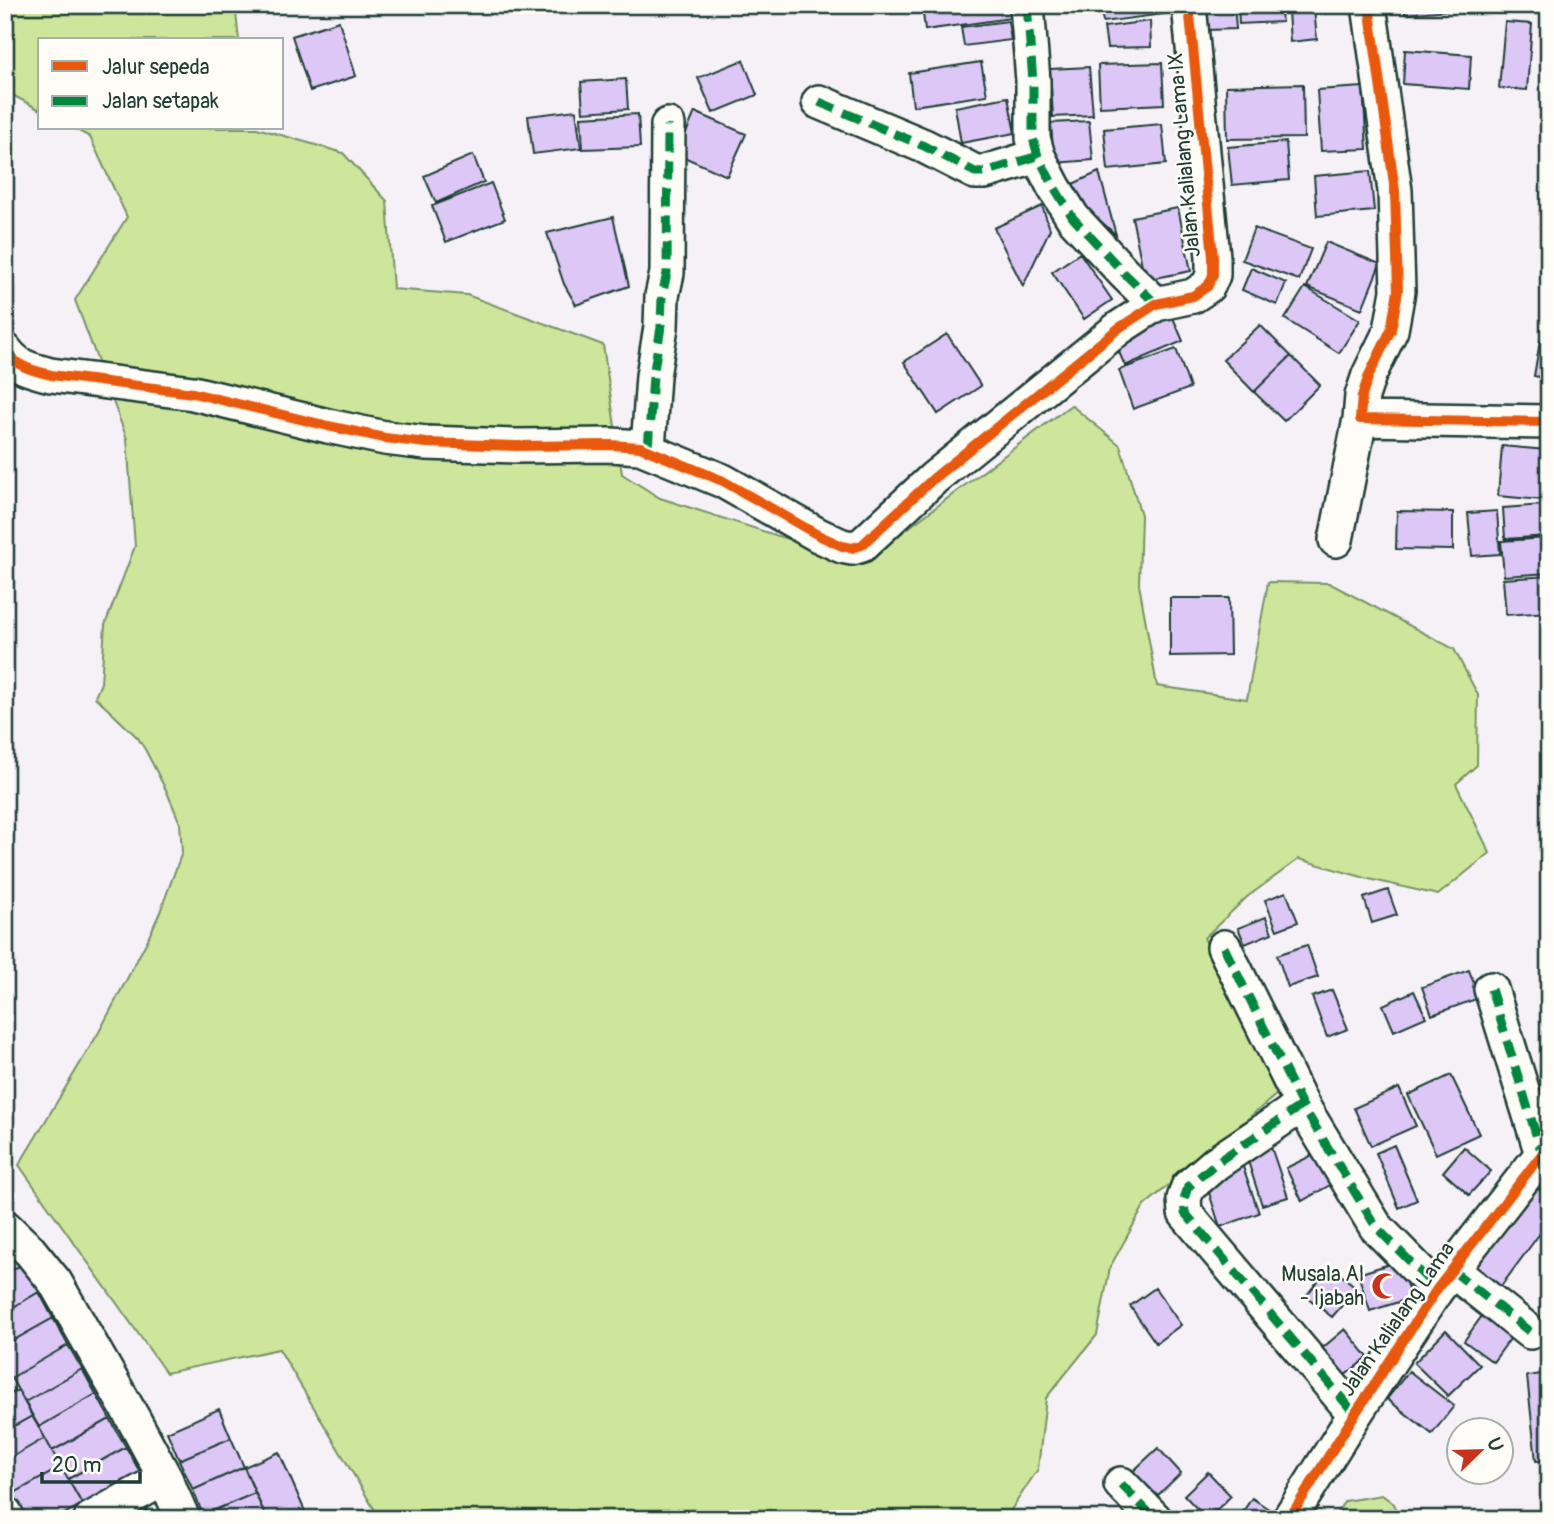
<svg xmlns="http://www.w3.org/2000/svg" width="1554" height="1524" font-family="Pangolin,sans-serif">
<rect width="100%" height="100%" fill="#f6f1f7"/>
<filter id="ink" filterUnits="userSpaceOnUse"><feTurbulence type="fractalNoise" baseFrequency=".0143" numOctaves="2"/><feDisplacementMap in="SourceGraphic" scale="14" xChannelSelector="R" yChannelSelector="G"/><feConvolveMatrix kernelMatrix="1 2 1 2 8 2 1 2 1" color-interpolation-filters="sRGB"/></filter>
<g filter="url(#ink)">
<path fill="#cee69b" stroke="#769268" stroke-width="2" d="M5,5H235L239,40H40V110L5,91Z
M73,128H257L343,153L387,201L393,289L467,295L603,345L622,474L660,498L862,563L1071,405L1120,445L1141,515L1139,584L1157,686L1247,699L1268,582L1329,583L1454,649L1478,695L1477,765L1456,784L1490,853L1438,895L1369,879L1299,859L1247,897L1204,938L1283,1089L1144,1206L1110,1267L1097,1335L1046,1398L1038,1469L1005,1519H380L279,1349L166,1373L19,1165L99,1032L148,939L160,912L182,852L180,823L167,792L146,751L138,738L95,697L101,683L105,625L135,546L127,439L75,300L127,217L90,137Z
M1382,1495L1394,1504L1401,1519H1332L1345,1501Z"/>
<path fill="#dcc7f7" stroke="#1f3d34" stroke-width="2" d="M922,5H1009L1011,18L925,30Z
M1100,5H1163L1164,14L1103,22Z
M1205,5H1234L1236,29L1207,30Z
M1238,5H1280L1282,22L1239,24Z
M1405,5H1459V9L1405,14Z
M1314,9L1317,39L1290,42L1288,11Z
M339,21L356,76L310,91L292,36Z
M1008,21L1011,40L964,46L961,27Z
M1150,21L1151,47L1107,48L1104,27Z
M1505,22L1532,24L1527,90L1499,88Z
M1405,50L1471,55L1469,89L1403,84Z
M743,60L757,95L713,113L698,78Z
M981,62L987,95L913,106L909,73Z
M1162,63L1164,104L1100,107L1098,65Z
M1089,67L1093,115L1053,117L1050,69Z
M626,79L628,109L583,112L581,82Z
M1303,84L1304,138L1227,139L1226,86Z
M1363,87L1367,149L1321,151L1317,90Z
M1008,97L1015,133L961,143L955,107Z
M576,110L581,148L533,154L528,116Z
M695,112L746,134L727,176L677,154Z
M638,114L640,147L583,149L581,117Z
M1089,121L1093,160L1054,163L1051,123Z
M1162,124L1166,164L1108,170L1104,129Z
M1286,142L1289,180L1232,185L1228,147Z
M473,155L484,182L436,203L424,176Z
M1370,171L1374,211L1317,216L1314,176Z
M1099,172L1116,235L1064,188Z
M491,183L505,219L446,242L432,206Z
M1042,206L1050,229L1023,286L994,228Z
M1178,208L1191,271L1145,280L1132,217Z
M613,217L629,286L576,305L564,284L547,233Z
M1254,228L1311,249L1299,280L1242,260Z
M1326,242L1380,264L1362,309L1307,287Z
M1080,253L1112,300L1084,319L1052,272Z
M1251,268L1286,283L1277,305L1242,290Z
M1305,287L1360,320L1339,353L1285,319Z
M1171,313L1183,341L1125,366L1113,338Z
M1260,325L1291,356L1254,392L1223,360Z
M947,334L981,386L938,414L904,362Z
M1540,341L1549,343V379L1534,376Z
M1176,349L1190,388L1133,409L1119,370Z
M1291,356L1320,385L1284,421L1254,392Z
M1502,446L1546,450L1542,500L1498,496Z
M1544,505L1546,536L1505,539L1503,508Z
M1397,511L1453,512V550L1396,549Z
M1497,511L1500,554L1472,556L1468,513Z
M1549,538V573L1504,576L1501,541Z
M1549,576V612L1506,615L1503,579Z
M1170,598H1229L1230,655L1170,656Z
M1388,890L1397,915L1372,923L1364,898Z
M1286,892L1298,922L1277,930L1265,900Z
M1266,917L1272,933L1245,944L1238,928Z
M1307,945L1318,977L1288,987L1277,955Z
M1469,970L1479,998L1432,1015L1422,987Z
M1332,990L1348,1029L1327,1037L1312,997Z
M1414,991L1426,1017L1394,1031L1383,1005Z
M1451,1075L1479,1134L1436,1154L1408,1095Z
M1399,1088L1416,1126L1371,1146L1354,1108Z
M1394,1145L1417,1200L1399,1208L1376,1153Z
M1271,1147L1288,1197L1262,1205L1246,1155Z
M1464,1147L1491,1171L1469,1195L1443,1172Z
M1319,1152L1337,1181L1302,1201L1286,1168Z
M1242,1164L1259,1213L1220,1227L1204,1177Z
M1526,1180L1549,1197V1221L1499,1289L1465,1264Z
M5,1244L23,1264L5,1274Z
M1399,1261L1411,1298L1370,1311L1358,1274Z
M23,1264L39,1292L5,1312V1274Z
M1330,1266L1357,1288L1332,1317L1306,1296Z
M1155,1288L1181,1325L1156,1343L1130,1306Z
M39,1292L53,1318L5,1345V1312Z
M1484,1313L1513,1335L1493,1362L1464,1341Z
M53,1318L68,1345L11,1378L5,1368V1345Z
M1345,1329L1368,1357L1335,1383L1313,1356Z
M1446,1330L1480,1365L1448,1396L1414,1363Z
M68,1345L82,1369L25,1402L11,1378Z
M82,1369L96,1394L39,1427L25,1402Z
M1409,1371L1454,1406L1432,1434L1387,1399Z
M1549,1373V1460L1536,1461L1527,1376Z
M18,1390L32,1416L5,1431V1397Z
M96,1394L110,1419L52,1451L39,1427Z
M219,1409L231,1438L179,1460L167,1432Z
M32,1416L45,1438L5,1461V1431Z
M110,1419L126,1447L68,1479L52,1451Z
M45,1438L61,1467L11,1495L5,1484V1461Z
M231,1438L244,1467L193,1490L179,1460Z
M126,1447L142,1476L85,1509L68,1479Z
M1158,1448L1181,1473L1154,1499L1130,1474Z
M279,1452L307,1516L300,1519H267L244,1467Z
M61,1467L82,1504L55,1519H25L11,1495Z
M244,1467L255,1493L203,1515L193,1490Z
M1208,1472L1231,1496L1207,1519L1184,1495Z
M255,1493L267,1519H205L203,1515Z
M1252,1498L1281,1517L1280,1519H1238Z
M143,1503L149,1519H108Z"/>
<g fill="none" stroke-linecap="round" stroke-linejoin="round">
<defs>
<path id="minor" d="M1027,5L1033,81V138L1038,156L1054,187L1073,218L1125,274L1156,304
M1369,5L1395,191L1398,291L1391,330L1369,375L1362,396L1360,419L1549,422
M819,102L924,146L975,172H985L1038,156
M5,350C18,368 31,370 51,375L193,393L328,426L385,438L426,443L516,446L611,445L640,447L723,481L818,535L842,546L852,548L862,545L934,478L1119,328L1156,304L1193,296L1208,286L1213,275V257L1189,5
M648,449L653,376L661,327L662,296L667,273L668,125
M1336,540L1360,419
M1224,947L1302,1105L1376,1227L1437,1289
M1491,989L1542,1154
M1302,1105L1216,1163L1188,1187L1184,1199L1185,1213L1355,1414
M5,1227L30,1251L55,1282L135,1422L165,1478L183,1519
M1452,1270L1530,1332
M1121,1484L1155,1519
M5,1513L8,1519
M91,1519L165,1478
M1289,1519L1355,1414L1437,1289L1542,1154L1549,1153"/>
</defs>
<use href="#minor" stroke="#1f3d34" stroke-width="38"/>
<use href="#minor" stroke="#fdfcf7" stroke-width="33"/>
<path stroke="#00873e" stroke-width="9" stroke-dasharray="18 9" stroke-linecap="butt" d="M1027,5L1033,81V138L1038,156L1054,187L1073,218L1125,274L1156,304L1151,307
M819,102L924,146L975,172H985L1038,156
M648,449L653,376L661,327L662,296L667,273L668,125
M1224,947L1302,1105L1376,1227L1437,1289
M1491,989L1542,1154
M1302,1105L1216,1163L1188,1187L1184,1199L1185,1213L1355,1414
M1452,1270L1530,1332
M1121,1484L1155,1519"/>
<defs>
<path id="cycleway" d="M1369,5L1395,191L1398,291L1391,330L1369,375L1362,396L1360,419L1549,422
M5,350C18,368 31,370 51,375L193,393L328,426L385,438L426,443L516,446L611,445L640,447L723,481L818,535L842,546L852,548L862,545L934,478L1119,328L1156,304L1193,296L1208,286L1213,275V257L1189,5
M1289,1519L1355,1414L1437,1289L1542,1154L1549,1153"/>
</defs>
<use href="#cycleway" stroke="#fdfcf7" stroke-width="15"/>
<use href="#cycleway" stroke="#e8590c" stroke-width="10"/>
</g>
</g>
<defs>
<symbol id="mosque-bare" viewBox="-9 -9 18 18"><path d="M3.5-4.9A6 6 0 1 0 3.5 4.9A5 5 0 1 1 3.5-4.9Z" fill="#c8321e" stroke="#fdfcf7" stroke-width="2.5" paint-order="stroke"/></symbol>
</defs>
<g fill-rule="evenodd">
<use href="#mosque-bare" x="1366" y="1267" width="38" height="38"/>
</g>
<g text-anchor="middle" stroke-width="5" stroke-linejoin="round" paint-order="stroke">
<g font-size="21" fill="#1f3d34" stroke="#fdfcf7">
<text transform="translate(1184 155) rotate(-95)" y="7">Jalan Kalialang Lama IX</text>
<text transform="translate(1397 1319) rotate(-55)" y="7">Jalan Kalialang Lama</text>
</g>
<g font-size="21" fill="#1f3d34" stroke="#fdfcf7" text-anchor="end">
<text x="1364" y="1281">Musala Al<tspan x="1364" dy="24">- Ijabah</tspan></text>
</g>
</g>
<rect width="1554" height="1524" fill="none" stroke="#fdfcf7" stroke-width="28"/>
<rect x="14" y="14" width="1526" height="1496" fill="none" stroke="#1f3d34" stroke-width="2.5" filter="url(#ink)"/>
<rect x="38" y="38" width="245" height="91" fill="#fdfcf7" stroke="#a4b0a9" stroke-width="2"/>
<rect x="52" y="61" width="35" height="10" fill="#e8590c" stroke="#a4b0a9" stroke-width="2"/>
<text x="102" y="74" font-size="21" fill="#1f3d34">Jalur sepeda</text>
<rect x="52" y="96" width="35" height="10" fill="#00873e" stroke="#a4b0a9" stroke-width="2"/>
<text x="102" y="108" font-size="21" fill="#1f3d34">Jalan setapak</text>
<g transform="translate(1480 1451) rotate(67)"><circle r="33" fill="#fdfcf7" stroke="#a4b0a9" stroke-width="2"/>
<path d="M0-5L12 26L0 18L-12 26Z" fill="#c8321e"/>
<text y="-10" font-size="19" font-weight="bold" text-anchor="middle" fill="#1f3d34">U</text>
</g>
<path d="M42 1472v10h98v-10" fill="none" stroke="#1f3d34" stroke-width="3.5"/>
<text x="52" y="1472" font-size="21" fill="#1f3d34" stroke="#fdfcf7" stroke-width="5" paint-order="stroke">20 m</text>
</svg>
